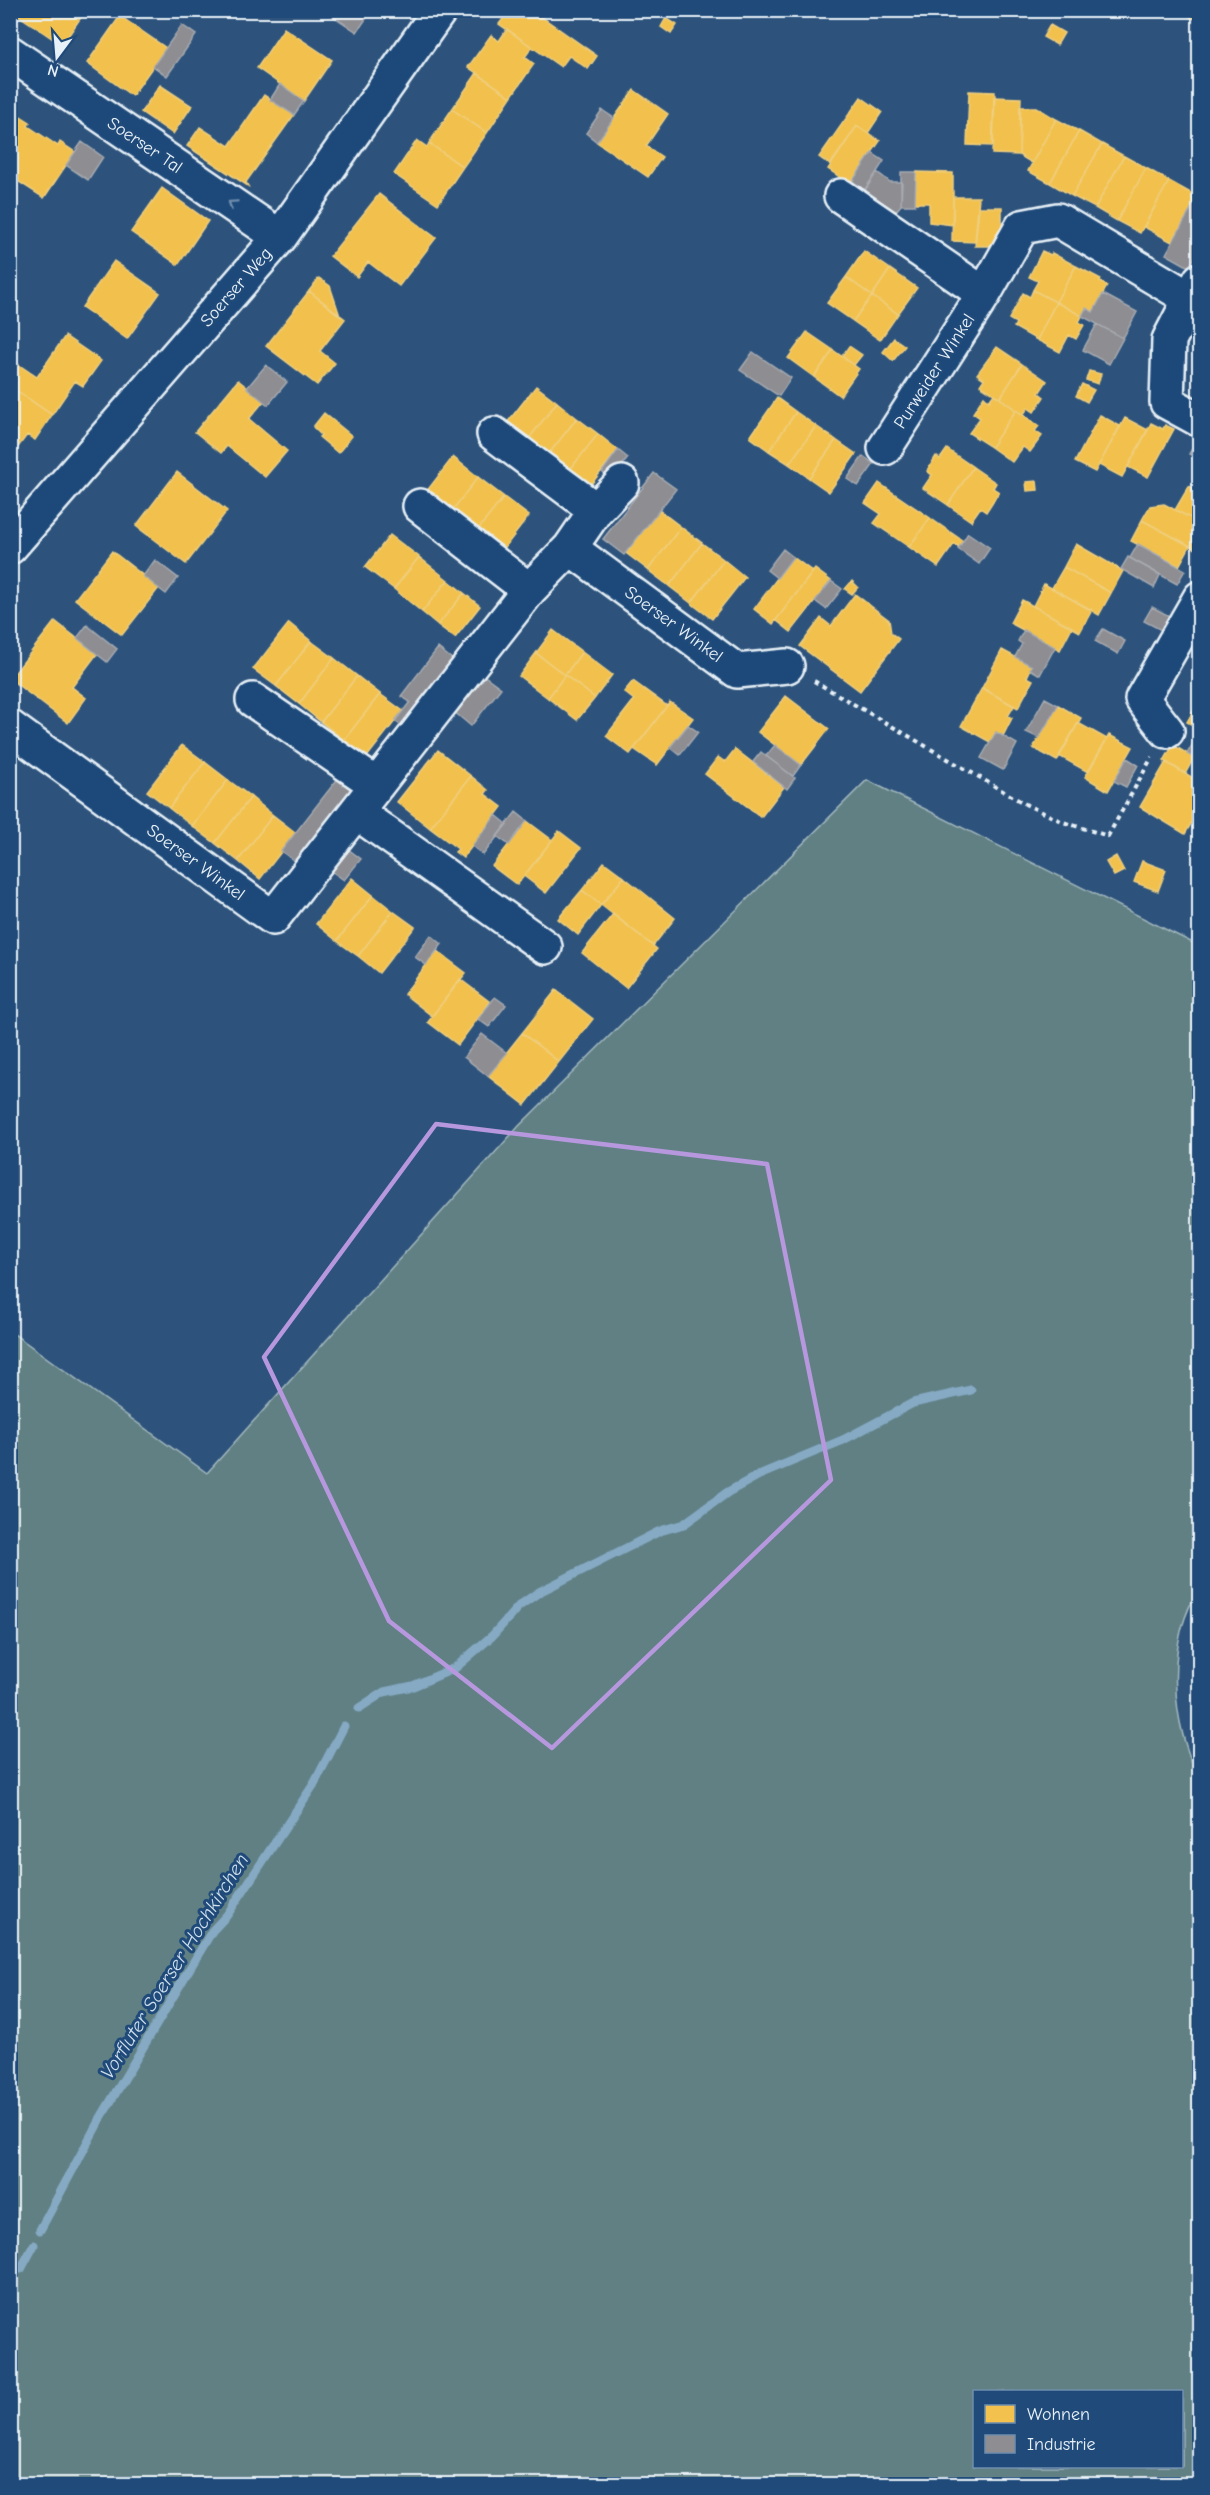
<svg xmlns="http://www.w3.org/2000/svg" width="1210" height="2495" font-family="'Comic Neue',sans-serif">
<rect width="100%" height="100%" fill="#2d537c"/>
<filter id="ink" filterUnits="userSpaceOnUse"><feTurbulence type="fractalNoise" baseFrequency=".0167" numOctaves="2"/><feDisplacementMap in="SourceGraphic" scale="12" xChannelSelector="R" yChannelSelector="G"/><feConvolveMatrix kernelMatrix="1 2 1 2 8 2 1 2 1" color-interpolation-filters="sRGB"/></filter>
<g filter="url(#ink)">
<path fill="#608084" stroke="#a4b8be" stroke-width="1.5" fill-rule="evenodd" d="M867,780L1199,946L1200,1587C1163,1645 1172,1723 1200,1782L1199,2484H11L10,2320L17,2289L10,2283L11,1332L207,1473L519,1126ZM974,2392H1182V2466H974Z"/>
<path fill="#f2c14e" stroke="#efcf81" stroke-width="1.5" d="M16,10H86L62,45L15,13Z
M502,10H532L597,56L588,69L569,56L561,67L499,24L503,19L498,16Z
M986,10H1006L1001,19Z
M1178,10H1200V22Z
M120,16L166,48L132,96L87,63Z
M666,18L677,25L671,34L661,27Z
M1050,25L1064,33L1057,45L1043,37Z
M284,28L332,60L304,101L257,68Z
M507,29L532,47L525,57L534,64L511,97L468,67L491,35L499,41Z
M477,73L511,97L487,133L452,109Z
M160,85L192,106L173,134L141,112Z
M634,90L668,114L646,146L662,157L648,177L597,142Z
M969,91L995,92L993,146L967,145Z
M264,95L294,115L246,182L248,186L187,146L200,127L229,146Z
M861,97L882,112L868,133L857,126L830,165L819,157Z
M994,97L1021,98L1019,155L992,154Z
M1020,107H1036L1056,119L1032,163L1019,155Z
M452,109L487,133L463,167L429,143Z
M14,112L30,122L28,126L58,146L60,142L75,152L44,198L10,176V117Z
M1056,119L1079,131L1050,183L1028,171Z
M857,126L880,141L850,184L828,169Z
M1079,131L1102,144L1072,196L1050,183Z
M417,140L427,147L429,143L463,167L438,204L394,174Z
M1102,144L1124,156L1095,208L1072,196Z
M1124,156L1146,168L1117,221L1095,208Z
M1146,168L1169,181L1140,233L1117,221Z
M916,172L953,173V225L929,222V203H915Z
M1169,181L1198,197L1172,242L1144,227Z
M162,188L208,221L178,265L131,232Z
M379,194L436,238L399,286L368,262L357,277L330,256Z
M953,197H979L975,242L952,241Z
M979,207H1002V238H994V246H975Z
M864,251L890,269L872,296L846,277Z
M1042,251L1051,255L1052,253L1076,266L1056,302L1033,290L1038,281L1029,277Z
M114,261L160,293L127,339L82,307Z
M1076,266L1101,279L1100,282L1107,286L1093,312L1086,308L1082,316L1056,302Z
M890,269L917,288L898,314L872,296Z
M846,277L872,296L853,321L827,303Z
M319,278L330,286L340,316L309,291Z
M1033,290L1056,302L1037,340L1014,327L1016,323L1009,319L1023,293L1030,297Z
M309,291L345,319L320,351L335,363L317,385L266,346Z
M872,296L898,314L880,340L853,321Z
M1056,302L1082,316L1079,322L1084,325L1076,339L1069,335L1060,352L1037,340Z
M807,332L833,350L814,377L788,358Z
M65,336L101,361L83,386L75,381L52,415L10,386V359L37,377Z
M894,338L905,346L893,361L883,352Z
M849,346L862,355L854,365L842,356Z
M997,347L1022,364L1000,398L980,385L984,379L977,374Z
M833,350L859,369L840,396L814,377Z
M1022,364L1047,381L1039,393L1044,397L1034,412L1028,408L1023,415L1000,398Z
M1089,371L1101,374L1098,384L1086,380Z
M238,380L264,401L249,419L287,451L265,477L227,446L221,453L195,432Z
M1082,384L1094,390L1087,402L1076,396Z
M536,386L557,402L524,445L503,428Z
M16,390L52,415L35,440L27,435L10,458V398Z
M994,394L1016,410L991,447L969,433L980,418L973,413L984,396L989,401Z
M777,398L796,412L769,451L750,437Z
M557,402L577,418L544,460L524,445Z
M1016,410L1039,426L1035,431L1042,436L1030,452L1023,447L1012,462L991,447Z
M796,412L816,426L789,464L769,451Z
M324,413L352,436L338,453L319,437L321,435L313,427Z
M1100,415L1120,426L1095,472L1075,462Z
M577,418L598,434L565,476L544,460Z
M1125,418L1148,430L1122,477L1099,465Z
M1151,423L1163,429L1165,425L1174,429L1148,477L1128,467Z
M816,426L836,440L809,478L789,464Z
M598,434L618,450L585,492L565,476Z
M836,440L856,454L829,492L809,478Z
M947,449L973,467L948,505L923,488L932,475L927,471L936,456L940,459Z
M453,457L478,477L451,512L426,492Z
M973,467L996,483L993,488L999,492L986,512L980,508L971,521L948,505Z
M177,472L227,511L186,564L136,526Z
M478,477L504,497L477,531L451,512Z
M1037,481L1038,490L1027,491L1026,482Z
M879,483L930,518L909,547L874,523L881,514L865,503Z
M1189,486L1200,492V523L1175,510Z
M504,497L529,516L502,551L477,531Z
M1164,504L1200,523L1195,539L1200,541L1198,550L1142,520L1150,506Z
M659,510L681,527L648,570L626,553Z
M930,518L963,541L959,547L954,544L938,567L909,547Z
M1142,520L1190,546L1179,566L1131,541Z
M681,527L702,543L669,586L648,570Z
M390,535L419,557L394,589L365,567Z
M702,543L724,560L691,603L669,586Z
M1076,544L1123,571L1111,593L1064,567Z
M112,551L159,588L122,635L75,599Z
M419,557L448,580L422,612L394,589Z
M793,557L813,572L773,624L754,609Z
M724,560L745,577L712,619L691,603Z
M1064,567L1111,593L1099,615L1052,588Z
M815,569L831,581L791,632L776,620Z
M448,580L464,593L438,625L422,612Z
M852,581L858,587L852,594L845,589Z
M1044,584L1092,610L1080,632L1033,606Z
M464,593L480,606L455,638L438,625Z
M855,594L889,620L891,633L899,639L860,691L800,646L821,618L831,626Z
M1022,600L1072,627L1060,650L1010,623Z
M55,621L97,654L72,687L86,698L68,723L10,679Z
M289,623L311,641L276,686L253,669Z
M553,630L582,652L565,675L536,653Z
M311,641L334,658L299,704L276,686Z
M1002,650L1032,666L1027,677L1033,680L1018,708L982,688Z
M582,652L612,675L595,698L565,675Z
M536,653L565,675L548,698L519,676Z
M334,658L357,676L321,722L299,704Z
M565,675L595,698L577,720L548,698Z
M357,676L380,694L344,740L321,722Z
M633,681L667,706L630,754L606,736L634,700L624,692Z
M982,688L1014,706L1008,716L1012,718L1003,736L996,732L990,742L961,726Z
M380,694L403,711L367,757L344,740Z
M786,696L829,729L801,765L758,732Z
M1200,699V729L1187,722Z
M670,702L693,718L657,765L634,749Z
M1058,705L1081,718L1057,761L1033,748Z
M1078,723L1107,739L1088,772L1059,756Z
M1109,735L1133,747L1108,791L1085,777Z
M182,745L205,762L169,808L147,791Z
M1173,745L1194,758L1185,774L1164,761Z
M735,749L784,787L761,817L705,774L718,757L725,762Z
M438,750L471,776L430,828L397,802Z
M205,762L228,780L192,826L169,808Z
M1166,762L1200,782V820L1195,817L1185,834L1140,807Z
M471,776L488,790L485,794L502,807L463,858L455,852L458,849L430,828Z
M228,780L251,797L215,843L192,826Z
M251,797L273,815L238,861L215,843Z
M273,815L296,833L260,879L238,861Z
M527,821L552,840L517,885L492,866Z
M559,831L581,848L546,893L524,876Z
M1116,856L1124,871L1114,876L1106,862Z
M1142,861L1166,870L1158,891L1134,882Z
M604,862L624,877L601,905L582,890Z
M624,877L675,918L653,946L601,905Z
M352,878L373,895L337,941L316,924Z
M582,890L601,905L578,935L558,919Z
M373,895L393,911L358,956L337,941Z
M393,911L415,927L379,973L358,956Z
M613,914L657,949L626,988L582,953Z
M437,951L466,973L432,1016L404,994Z
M460,979L490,1002L458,1045L428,1022Z
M556,990L593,1019L559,1062L522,1033Z
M522,1033L559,1062L525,1105L488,1076Z"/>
<path fill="#8d8d92" stroke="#a8abb1" stroke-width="1.5" d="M324,10H360L368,16L357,32Z
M182,25L196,35L167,76L153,66Z
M280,84L304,101L294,115L270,100Z
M602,110L614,118L597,142L586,133Z
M82,142L103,157L88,180L66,165Z
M872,153L884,161L864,192L851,183Z
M877,172L890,182H902L901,205L893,215L862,193Z
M901,172H916L915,205H901Z
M1200,193V231L1193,242L1200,246V249L1189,267L1166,254Z
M1103,294L1137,312L1123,338L1082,316L1086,308L1093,312Z
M1097,324L1123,338L1109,364L1083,350Z
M753,352L791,378L779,396L740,370Z
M266,365L287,382L268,405L247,388Z
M1200,435V460L1189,454Z
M618,450L628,458L611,479L602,472Z
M863,456L874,464L858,486L847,479Z
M654,473L676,489L624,555L603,539Z
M968,533L990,548L979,564L958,549Z
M1138,544L1185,570L1177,584L1130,558Z
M783,549L793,557L777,578L767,570Z
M1128,557L1160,575L1154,588L1121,569Z
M155,560L178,578L166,594L143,576Z
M831,581L842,589L826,609L815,601Z
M1152,607L1175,619L1167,633L1144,621Z
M87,625L117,649L107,662L77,638Z
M1103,629L1125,641L1118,654L1095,641Z
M1024,630L1055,647L1040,675L1030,669L1032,666L1015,657L1022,644L1018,641Z
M438,648L457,663L405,729L395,721L410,702L401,696Z
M482,674L501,688L471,726L453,711Z
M1045,698L1058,705L1039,738L1026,732Z
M688,725L698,732L680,755L670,747Z
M996,732L1017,744L1003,770L981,758Z
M1195,740L1200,743V761L1187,754Z
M775,745L801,765L793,776L766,756Z
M761,752L795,778L787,789L753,762Z
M1127,758L1138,765L1126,787L1114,781Z
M343,772L361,786L300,865L281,851Z
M516,812L527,821L509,845L497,836Z
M496,815L507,824L483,855L472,846Z
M348,849L361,859L344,880L330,870Z
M431,935L442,944L426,965L415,957Z
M495,997L506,1005L489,1027L478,1019Z
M482,1034L507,1053L488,1076L464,1057Z"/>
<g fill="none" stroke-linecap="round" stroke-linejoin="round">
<path stroke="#86aac4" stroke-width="9" d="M359,1708L384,1692L413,1686L455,1668L492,1636L519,1606L539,1592L660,1531L684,1524L728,1492L759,1475L843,1440L913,1403L971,1390
M40,2230L99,2121L212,1931L227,1915L314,1784L344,1726
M21,2269L34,2245
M10,2293L12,2290"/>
<defs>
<path id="minor" d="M10,53L280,237
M841,196L984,294
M1200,280L1169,340L1167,402L1200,420
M494,434L596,510
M885,448L984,294L1022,227L1058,220L1189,298
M420,506L529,590
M10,547L280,237L440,10
M570,548L737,671L787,666
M253,700L377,785
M10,727L273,918L529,590L570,548L596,510L622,483
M1167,731L1142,699L1200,598
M356,812L545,947"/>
</defs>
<use href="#minor" stroke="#e8f1f8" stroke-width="38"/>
<path stroke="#e8f1f8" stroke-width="4" stroke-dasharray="4.5 4.5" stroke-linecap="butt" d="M814,681L1027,805L1063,822L1108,836L1152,757"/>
<use href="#minor" stroke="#1f4a7a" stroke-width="33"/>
</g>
<defs><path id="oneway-chevron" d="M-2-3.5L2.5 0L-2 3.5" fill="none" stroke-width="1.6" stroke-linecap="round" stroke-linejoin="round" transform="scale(1.5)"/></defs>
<use stroke="#6f8dac" href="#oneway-chevron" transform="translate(232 204) rotate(-146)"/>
</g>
<path fill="none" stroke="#b798de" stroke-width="4.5" stroke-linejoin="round" d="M436,1124L767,1164L831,1480L552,1748L389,1621L264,1357Z"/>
<g text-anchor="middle" stroke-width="6" stroke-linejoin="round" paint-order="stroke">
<g font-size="18" fill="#e8f1f8" stroke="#1f4a7a">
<text transform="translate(145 145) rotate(34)" y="6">Soerser Tal</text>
<text transform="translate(236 287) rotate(-49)" y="6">Soerser Weg</text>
<text transform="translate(934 371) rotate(-57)" y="6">Purweider Winkel</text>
<text transform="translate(674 624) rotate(36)" y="6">Soerser Winkel</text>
<text transform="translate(196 862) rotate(36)" y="6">Soerser Winkel</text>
</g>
<g font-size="20" font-style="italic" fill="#cfdfeb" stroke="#1f4a7a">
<text transform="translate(174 1966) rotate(-58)" y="7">Vorfluter Soerser Hochkirchen</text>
</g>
</g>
<rect width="1210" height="2495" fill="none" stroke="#1f4a7a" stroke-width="36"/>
<rect x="18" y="18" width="1174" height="2459" fill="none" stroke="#e8f1f8" stroke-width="2" filter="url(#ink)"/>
<rect x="973" y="2390" width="210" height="78" fill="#1f4a7a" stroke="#6f8dac" stroke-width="1.5"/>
<rect x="985" y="2405" width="30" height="18" fill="#f2c14e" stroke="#6f8dac" stroke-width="1.5"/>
<text x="1027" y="2420" font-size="18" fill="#e8f1f8">Wohnen</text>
<rect x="985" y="2435" width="30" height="18" fill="#8d8d92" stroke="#6f8dac" stroke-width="1.5"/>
<text x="1027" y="2450" font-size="18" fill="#e8f1f8">Industrie</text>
<g transform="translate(57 57) rotate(196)" stroke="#1f4a7a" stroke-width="4.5" paint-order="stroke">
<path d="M0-4.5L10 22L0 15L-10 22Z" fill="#e8f1f8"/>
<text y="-9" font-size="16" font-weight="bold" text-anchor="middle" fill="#e8f1f8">N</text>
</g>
</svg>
